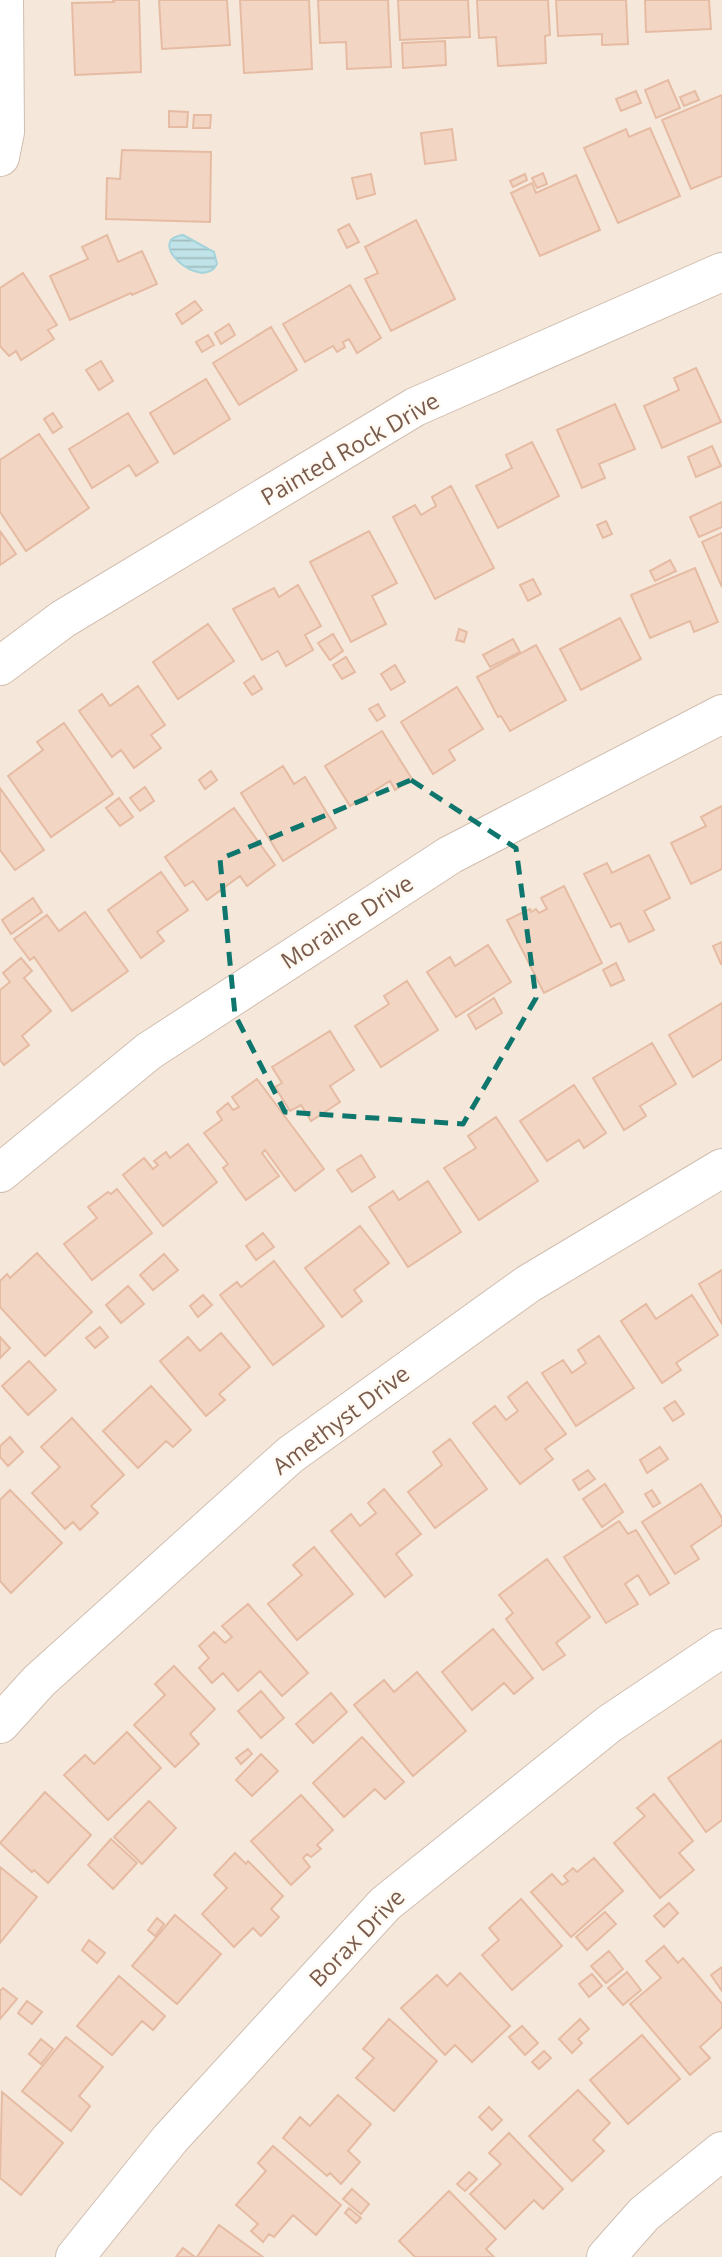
<svg xmlns="http://www.w3.org/2000/svg" width="722" height="2257" font-family="'Open Sans',sans-serif">
<defs>
<pattern id="water-rules" width="6" height="5" patternUnits="userSpaceOnUse" patternTransform="scale(1.75)"><rect width="6" height="5" fill="#bfe3e8"/><path d="M0 2.5h6" fill="none" stroke="#a0bbbe"/></pattern>
</defs>
<rect width="100%" height="100%" fill="#fdf6ec"/>
<path fill="#f5e8da" d="M0,0H722V2257H0Z"/>
<path fill="url(#water-rules)" stroke="#a5d3da" stroke-width="2" d="M183,235L214,252L217,264C202,293 143,240 183,235Z"/>
<path fill="#f3d5c3" stroke="#e6bba3" stroke-width="2" d="M113,0H139L141,72L75,75L72,3L114,2Z
M159,0H227L230,45L162,49Z
M240,0H309L312,69L244,73Z
M318,0H388L391,67L347,69L346,42L320,43Z
M398,0H468L470,37L400,40Z
M477,0H548L550,35L545,36L546,63L498,66L496,37L479,38Z
M556,0H626L628,44L602,45V34L558,36Z
M645,0H709L711,29L646,32Z
M445,41L446,65L403,68L402,43Z
M668,80L680,108L656,118L645,90Z
M636,91L641,103L621,111L616,99Z
M695,91L699,100L684,106L680,97Z
M722,95V176L691,189L662,120Z
M169,111L188,112L187,127H169Z
M194,115H211L210,128H193Z
M650,128L680,196L618,223L584,148L626,129L629,137Z
M452,129L456,160L425,164L421,133Z
M122,150L211,152L210,222L106,219L107,178L120,179Z
M543,173L547,184L537,188L532,178Z
M371,174L375,194L357,199L352,178Z
M525,174L527,180L513,187L510,181Z
M576,175L600,230L540,256L511,193L532,183L536,193Z
M416,220L455,299L391,331L365,279L378,273L365,247Z
M349,224L359,242L347,248L338,230Z
M107,235L118,262L142,251L157,284L132,295L131,293L70,320L50,276L88,259L82,247Z
M23,273L57,325L48,330L54,339L21,360L16,351L9,356L0,346V288Z
M350,285L381,338L357,353L349,339L343,342L345,347L337,352L333,346L305,362L283,324Z
M195,301L202,310L182,324L176,314Z
M229,324L235,335L221,344L215,333Z
M271,327L297,370L239,405L213,363Z
M208,335L214,345L202,352L196,342Z
M101,361L113,381L99,390L86,370Z
M696,368L721,422L662,448L644,406L679,390L674,378Z
M206,379L230,419L174,454L150,413Z
M615,404L635,449L599,464L605,478L582,488L557,430Z
M53,413L62,427L53,433L44,419Z
M128,413L158,462L136,476L129,465L92,488L69,449Z
M39,434L89,508L26,551L0,512V460Z
M532,442L559,496L498,528L476,486L512,468L506,455Z
M712,446L721,466L696,477L688,457Z
M451,486L494,568L435,599L393,517L415,505L421,515L436,506L432,497Z
M722,502V527L699,537L690,517Z
M606,521L612,534L603,538L597,525Z
M0,531L16,554L0,565Z
M369,531L397,583L372,596L386,624L351,642L310,562Z
M722,533V587L702,542Z
M670,560L676,571L655,581L650,571Z
M695,568L718,622L694,632L690,621L650,638L631,595Z
M533,579L541,594L528,601L520,585Z
M298,585L321,626L305,635L313,650L286,666L278,651L262,660L233,609L274,588L279,597Z
M620,618L641,659L581,690L560,649Z
M208,624L234,661L178,699L153,662Z
M459,629L467,632L464,642L456,640Z
M333,634L343,651L330,660L318,643Z
M513,639L520,652L490,667L483,655Z
M536,645L566,700L510,731L501,716L498,717L477,677Z
M346,657L355,672L342,679L333,665Z
M395,665L405,682L391,690L381,674Z
M254,676L262,689L252,695L244,683Z
M138,686L165,725L151,735L161,748L134,768L121,750L112,757L79,711L102,694L110,706Z
M457,687L483,729L449,750L455,760L433,774L401,722Z
M378,704L385,716L377,721L369,709Z
M64,723L113,794L51,837L8,776L43,750L37,742Z
M382,731L412,779L395,790L390,781L350,806L325,766Z
M283,766L294,784L305,777L336,828L283,861L241,793Z
M211,771L217,780L205,789L199,780Z
M145,787L154,801L140,811L130,798Z
M0,788L44,850L15,870L0,850Z
M119,798L133,817L120,826L106,808Z
M722,806V869L691,884L671,843L706,826L701,817Z
M234,808L275,865L247,886L240,876L207,900L193,881L185,886L165,857Z
M649,855L670,898L644,911L654,930L629,942L620,923L611,927L584,874L607,863L612,873Z
M161,872L188,910L157,932L164,941L141,958L108,910Z
M564,886L602,963L544,993L507,920L530,909L531,912L536,909L539,913L547,909L541,898Z
M33,898L42,912L11,934L2,920Z
M85,912L128,971L72,1011L34,957L30,960L14,939L47,915L59,931Z
M722,942V964H721L713,946Z
M488,945L511,982L456,1017L427,972L450,957L455,966Z
M21,958L32,971L24,978L51,1011L22,1036L29,1045L4,1065L0,1060V990L10,982L3,973Z
M616,963L624,980L611,986L603,970Z
M407,981L438,1030L381,1067L355,1026L389,1004L384,996Z
M494,998L502,1013L476,1029L468,1015Z
M722,1003V1059L693,1077L669,1035Z
M330,1031L354,1070L330,1086L340,1102L311,1121L301,1105L290,1111L275,1087L282,1083L272,1067Z
M652,1043L676,1084L640,1106L646,1116L624,1130L593,1078Z
M257,1079L324,1169L295,1191L265,1150L262,1153L279,1176L246,1200L223,1168L228,1164L204,1133L222,1120L217,1112L228,1103L233,1110L239,1107L232,1097Z
M574,1085L606,1133L584,1148L579,1140L547,1161L520,1121Z
M496,1117L538,1181L479,1220L444,1168L476,1148L468,1136Z
M188,1144L217,1182L163,1226L123,1175L144,1158L153,1169L158,1165L154,1161L166,1152L170,1158Z
M361,1155L375,1177L352,1192L337,1170Z
M428,1181L461,1232L408,1267L369,1207L393,1191L399,1200Z
M117,1189L152,1233L92,1280L64,1244L97,1218L88,1207L108,1192L111,1194Z
M360,1226L389,1263L354,1290L362,1301L342,1317L305,1268Z
M263,1233L274,1247L256,1260L246,1246Z
M37,1253L92,1312L45,1356L0,1307V1281L7,1274L10,1278Z
M164,1254L178,1270L153,1290L140,1275Z
M274,1261L324,1326L273,1365L220,1295L237,1282L241,1287Z
M722,1270V1324L699,1284Z
M128,1286L144,1304L121,1323L106,1305Z
M203,1295L212,1305L198,1317L190,1306Z
M692,1295L718,1335L676,1363L681,1370L662,1383L621,1321L646,1304L656,1319Z
M100,1327L108,1337L95,1348L86,1338Z
M221,1333L250,1367L219,1394L225,1400L206,1416L160,1361L188,1337L200,1351Z
M599,1336L634,1388L576,1426L542,1373L563,1360L572,1373L586,1363L578,1350Z
M0,1337L10,1348L0,1358Z
M29,1361L56,1390L28,1415L2,1386Z
M527,1382L566,1434L545,1449L553,1459L520,1484L473,1423L495,1406L506,1420L518,1411L508,1397Z
M151,1386L191,1430L173,1447L166,1441L138,1468L103,1431Z
M675,1401L684,1414L673,1421L664,1408Z
M72,1418L124,1475L91,1506L98,1513L80,1530L73,1522L65,1529L32,1493L60,1467L41,1447Z
M10,1437L23,1452L8,1466L0,1457V1446Z
M450,1439L487,1489L435,1528L408,1492L442,1465L433,1452Z
M660,1447L668,1459L647,1473L640,1460Z
M588,1470L595,1479L579,1490L573,1480Z
M605,1484L623,1512L602,1527L583,1499Z
M701,1484L722,1518V1525L691,1546L699,1559L675,1574L642,1522Z
M384,1489L421,1534L396,1554L412,1575L385,1597L331,1531L351,1514L360,1526L376,1513L368,1503Z
M10,1490L62,1543L11,1593L0,1581V1500Z
M652,1490L660,1503L653,1507L645,1494Z
M619,1521L628,1534L636,1530L669,1583L650,1595L638,1575L625,1584L638,1604L606,1623L564,1557Z
M314,1547L353,1594L297,1640L268,1604L302,1575L293,1565Z
M547,1559L590,1617L556,1643L565,1655L543,1670L506,1619L513,1613L499,1595Z
M248,1604L308,1673L282,1696L260,1671L238,1691L223,1673L212,1683L199,1668L209,1658L199,1646L214,1632L225,1643L232,1637L222,1626Z
M493,1629L533,1678L514,1694L504,1683L472,1710L442,1672Z
M174,1666L215,1709L190,1734L199,1744L175,1767L134,1725L165,1695L155,1684Z
M417,1672L466,1731L413,1776L354,1705L384,1680L394,1692Z
M261,1691L284,1718L261,1738L238,1711Z
M331,1693L347,1712L313,1743L296,1724Z
M127,1732L161,1768L108,1820L64,1775L85,1755L94,1764Z
M362,1737L404,1782L385,1799L375,1789L344,1817L313,1783Z
M722,1740V1820L706,1832L668,1778Z
M248,1749L252,1754L241,1764L236,1758Z
M261,1754L278,1771L252,1796L236,1780Z
M45,1792L91,1835L48,1883L34,1870L32,1872L0,1843Z
M654,1794L693,1841L679,1853L694,1870L660,1898L614,1843L645,1816L637,1808Z
M301,1795L333,1830L317,1845L321,1849L311,1857L307,1854L303,1858L310,1867L291,1885L251,1841Z
M149,1801L176,1828L142,1864L114,1837Z
M111,1839L137,1863L113,1889L88,1865Z
M235,1853L246,1864L248,1861L283,1896L271,1909L279,1917L261,1936L253,1928L234,1947L202,1914L227,1888L214,1875Z
M594,1858L623,1891L571,1937L531,1892L552,1874L562,1885L568,1881L564,1876L573,1868L577,1872Z
M0,1867L37,1897L0,1943Z
M521,1899L562,1946L512,1990L482,1955L499,1940L489,1928Z
M669,1903L678,1913L664,1927L654,1916Z
M605,1912L616,1924L587,1950L576,1937Z
M175,1915L221,1954L177,2004L132,1966Z
M157,1918L164,1924L155,1936L148,1930Z
M89,1940L105,1953L97,1963L82,1950Z
M664,1946L678,1963L683,1958L722,2004V2027L700,2047L710,2058L690,2075L630,2004L661,1978L646,1961Z
M609,1951L623,1969L606,1983L591,1966Z
M722,1967V1991L711,1975Z
M627,1972L641,1990L623,2005L608,1988Z
M460,1973L510,2026L472,2062L455,2045L445,2055L401,2008L437,1975L447,1986Z
M592,1974L602,1986L589,1997L579,1984Z
M119,1976L165,2016L153,2030L142,2021L112,2055L77,2026Z
M3,1988L17,1999L0,2019V1991Z
M27,2001L42,2012L32,2024L18,2013Z
M389,2019L437,2061L394,2111L356,2078L374,2058L363,2049Z
M580,2019L589,2029L578,2039L582,2043L572,2053L559,2039Z
M522,2026L538,2043L525,2055L509,2037Z
M642,2035L680,2079L628,2124L590,2080Z
M66,2037L103,2067L79,2096L90,2106L71,2131L22,2091Z
M41,2039L53,2049L41,2064L29,2054Z
M544,2051L551,2058L539,2069L532,2062Z
M578,2090L610,2123L593,2140L604,2151L572,2181L529,2136Z
M2,2092L63,2143L21,2195L0,2178Z
M338,2095L371,2124L348,2151L360,2162L341,2184L330,2173L327,2176L283,2138L300,2117L310,2126Z
M489,2107L502,2120L492,2130L479,2117Z
M509,2133L563,2189L543,2209L534,2200L505,2229L470,2194L501,2164L489,2153Z
M273,2146L341,2205L316,2235L293,2215L274,2237L269,2234L263,2242L251,2231L258,2224L236,2205L266,2171L258,2163Z
M469,2172L477,2179L465,2191L457,2184Z
M352,2189L369,2204L361,2214L343,2199Z
M449,2191L496,2239L486,2249L494,2257H415L399,2241Z
M349,2208L361,2218L356,2223L345,2213Z
M219,2225L263,2257H197Z
M183,2248L195,2257H176Z"/>
<g fill="none" stroke-linecap="round" stroke-linejoin="round">
<defs>
<path id="minor" d="M0,157L5,132L4,0
M0,666L63,619L415,407L722,272
M0,1173L149,1051L450,855L722,714
M0,1724L39,1681L290,1455L528,1284L722,1168
M75,2257L170,2139L385,1904L609,1724L722,1648
M606,2257L644,2214L722,2151"/>
</defs>
<use href="#minor" stroke="#d1beb0" stroke-width="40"/>
<use href="#minor" stroke="#fff" stroke-width="38"/>
</g>
<path fill="none" stroke="#0f766e" stroke-width="5" stroke-dasharray="14 9" stroke-linejoin="round" d="M411,780L516,848L536,998L463,1124L285,1112L235,1015L220,859Z"/>
<g text-anchor="middle" stroke-width="5" stroke-linejoin="round" paint-order="stroke">
<g font-size="23" fill="#7a5c4d" stroke="#fffaf3">
<text transform="translate(350 449) rotate(-30)" y="8">Painted Rock Drive</text>
<text transform="translate(347 922) rotate(-33)" y="8">Moraine Drive</text>
<text transform="translate(341 1420) rotate(-37)" y="8">Amethyst Drive</text>
<text transform="translate(357 1938) rotate(-46)" y="8">Borax Drive</text>
</g>
</g>
</svg>
